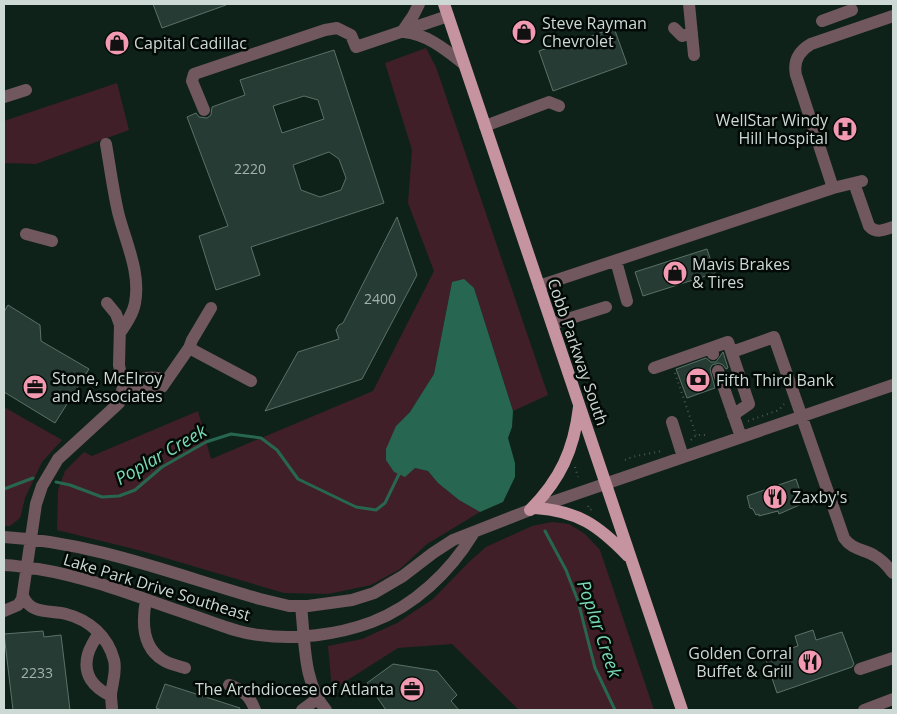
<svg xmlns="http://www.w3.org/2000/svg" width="897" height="714" font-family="'Open Sans',sans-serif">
<rect width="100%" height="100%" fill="#0e221a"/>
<path fill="#401f29" d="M426,48L436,67L548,395L513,411L474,288L452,282L434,374L410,412L396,426L415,468L428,471L438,483L459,500L480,512L427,544L400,569L371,585L328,594L284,593L142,551L57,530L58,490L65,471L84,452L92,456L198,411L211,459L373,391L434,271L408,203L412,150L385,63Z
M117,83L129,130L36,164L4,163V121Z
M4,407L62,440L42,462L25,498L20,518L10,526H4Z
M552,522L569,524L585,534L600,550L654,710H519L452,644L398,648L332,690L328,646L362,639L397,623L433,599L469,562L486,547L532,526Z"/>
<path fill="#276752" d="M464,279L474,288L513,411L512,427L508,438L515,463V477L503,502L480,512L459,500L438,483L428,471L415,468L405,477L394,472L386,460V449L396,426L410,412L434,374L452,282Z"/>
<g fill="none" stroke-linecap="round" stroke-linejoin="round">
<path stroke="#276752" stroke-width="3" d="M56,482L70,485L102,497L119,496L135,490L162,467L206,442L231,434L261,438L277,450L298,479L356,507L376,510L385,503L400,472
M4,489L33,478
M545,531L566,570L578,601L595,668L615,710"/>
</g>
<path fill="#263b33" stroke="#5b7168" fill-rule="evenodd" d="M153,4H226V5L162,28Z
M614,28L627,64L553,91L539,51L565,42L566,45Z
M334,50L384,203L251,247L260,275L216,290L199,236L228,226L187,117L196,113L199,117L207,118L211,115L212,107L245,95L240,80ZM304,96L318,100L324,119L282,133L273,106ZM329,152L339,159L346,178L341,190L320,197L301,190L293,165Z
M397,217L417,275L362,379L265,411L298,352L339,339L336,330L339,325L343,323Z
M707,249L715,273L643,296L635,272Z
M8,305L40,325L41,341L89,369L55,423L4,392V312Z
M723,352L728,368L726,369L723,365L719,363L712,365L710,369L715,388L687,398L676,369L706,358L711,362H716Z
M796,479L804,503L779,514L778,511L759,516V514L756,515L753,509L750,508L747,496Z
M813,630L816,640L842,632L854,664L852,667L777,693L765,657L798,646L795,636Z
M43,631L44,637L61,635L70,710H13L4,634Z
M393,664L437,671L457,695L451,701L459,710H386L367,683Z
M165,684L240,708L239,710H162L156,708Z"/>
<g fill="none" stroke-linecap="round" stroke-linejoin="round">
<path stroke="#485952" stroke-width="2" stroke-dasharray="1 4" stroke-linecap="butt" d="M675,373L696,435
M748,421L779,410L784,404
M691,440L696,435H706
M625,460C634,455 650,454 661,451
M575,467L578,477
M588,506L590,510L592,509"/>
<path stroke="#71585e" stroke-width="12" d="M689,4L694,55
M822,21L852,10
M674,28L682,36L692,33
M402,32L413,16L419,4
M404,32C427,34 446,50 464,64
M4,97L26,90
M204,110L192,81L194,74L325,30L337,28L351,35L356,47L448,16
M485,126L549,102L559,106
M106,144C110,167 113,190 118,212C125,241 141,272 135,303C133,314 126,324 120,333
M854,183L869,226C876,234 884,230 893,227
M833,188L796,75C793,61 799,51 811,44L893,16
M26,234L52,241
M616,261L627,301
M539,286L833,188L862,181
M552,324L606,307
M189,348L251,381
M711,348L728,342L749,404L733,415
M732,352L774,337L844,538C852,550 864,549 875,556C883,560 888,567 893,573
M654,368L711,348L713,354
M718,371L741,437
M123,387L134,393L162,387L189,348L192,340L211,308
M123,387C137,378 152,375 167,380
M672,422L683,457
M4,537C93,542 176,575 260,599L289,606H308L352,600L374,593L403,576L433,553L453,540L535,508L893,385
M4,565C15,565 26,568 38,569C93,578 145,600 197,617C218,624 238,633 259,635C296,640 337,635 372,622C414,606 450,572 473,534
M23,596C31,615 50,610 66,614C90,620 108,637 114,660C117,672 112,683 111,695C111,700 112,705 112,710
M146,600C142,621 142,647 163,660C169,664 178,666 185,668
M301,606C305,640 303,684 326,710
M4,611L18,605L22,599L36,504L42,486L58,459L119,403L123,387L119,365L120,325L116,314L107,303
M99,633C95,639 90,647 88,654C82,675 94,688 111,696
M860,669L893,658
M229,685C243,690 250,696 255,710
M302,710L317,699
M864,710L893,699"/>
<path stroke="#c693a0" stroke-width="12" d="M444,4L682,710
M535,508C578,511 598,525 628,556
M530,510C560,480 574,450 579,407"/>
</g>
<defs>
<symbol id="shop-disc" viewBox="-11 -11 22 22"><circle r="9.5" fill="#f19ab2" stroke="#030906"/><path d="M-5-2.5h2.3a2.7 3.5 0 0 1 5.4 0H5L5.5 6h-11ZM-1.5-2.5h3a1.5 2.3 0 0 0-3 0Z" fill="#111"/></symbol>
<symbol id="hospital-disc" viewBox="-11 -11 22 22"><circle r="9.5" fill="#f19ab2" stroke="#030906"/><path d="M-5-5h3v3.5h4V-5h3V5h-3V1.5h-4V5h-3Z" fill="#111"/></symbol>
<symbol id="bank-disc" viewBox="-11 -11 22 22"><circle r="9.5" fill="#f19ab2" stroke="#030906"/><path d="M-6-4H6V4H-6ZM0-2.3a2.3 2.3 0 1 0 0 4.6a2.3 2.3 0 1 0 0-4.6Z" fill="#111"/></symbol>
<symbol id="office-disc" viewBox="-11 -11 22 22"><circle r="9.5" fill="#f19ab2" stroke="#030906"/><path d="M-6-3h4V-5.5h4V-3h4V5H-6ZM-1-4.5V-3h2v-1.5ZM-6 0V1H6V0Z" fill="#111"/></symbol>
<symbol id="restaurant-disc" viewBox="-11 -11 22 22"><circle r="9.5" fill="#f19ab2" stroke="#030906"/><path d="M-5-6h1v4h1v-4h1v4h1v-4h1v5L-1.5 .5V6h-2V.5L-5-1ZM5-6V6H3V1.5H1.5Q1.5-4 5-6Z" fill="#111"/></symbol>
</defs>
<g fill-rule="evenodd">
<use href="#shop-disc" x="510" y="18" width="28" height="28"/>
<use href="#shop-disc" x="103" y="29" width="28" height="28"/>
<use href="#hospital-disc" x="831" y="115" width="28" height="28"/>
<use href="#shop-disc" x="661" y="259" width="28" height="28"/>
<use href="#bank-disc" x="684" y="366" width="28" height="28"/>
<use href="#office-disc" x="21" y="373" width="28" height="28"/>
<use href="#restaurant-disc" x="761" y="483" width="28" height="28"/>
<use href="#restaurant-disc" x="796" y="648" width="28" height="28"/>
<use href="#office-disc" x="398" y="675" width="28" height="28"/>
</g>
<g text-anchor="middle" stroke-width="5" stroke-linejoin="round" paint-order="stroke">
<g font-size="14" fill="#a3b2ac">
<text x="250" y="174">2220</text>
<text x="380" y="304">2400</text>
<text x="37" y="678">2233</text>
</g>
<g font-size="16" fill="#cdd9d4" stroke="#030906" text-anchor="start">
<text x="542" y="29">Steve Rayman<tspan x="542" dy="18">Chevrolet</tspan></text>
<text x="134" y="49">Capital Cadillac</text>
<text x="828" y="126" text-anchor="end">WellStar Windy<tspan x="828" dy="18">Hill Hospital</tspan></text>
<text x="692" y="270">Mavis Brakes<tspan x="692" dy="18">&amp; Tires</tspan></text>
<text x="52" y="384">Stone, McElroy<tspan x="52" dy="18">and Associates</tspan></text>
<text x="716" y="386">Fifth Third Bank</text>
<text x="792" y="503">Zaxby's</text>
<text x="792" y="659" text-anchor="end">Golden Corral<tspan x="792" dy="18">Buffet &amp; Grill</tspan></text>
<text x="394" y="695" text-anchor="end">The Archdiocese of Atlanta</text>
</g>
<g font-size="16" fill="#cdd9d4" stroke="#030906">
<text transform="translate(578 352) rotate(71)" y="6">Cobb Parkway South</text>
<text transform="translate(157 587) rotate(17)" y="6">Lake Park Drive Southeast</text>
</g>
<g font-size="18" font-style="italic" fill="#7adab7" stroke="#030906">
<text transform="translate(161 455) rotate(-30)" y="6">Poplar Creek</text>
<text transform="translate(599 629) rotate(71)" y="6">Poplar Creek</text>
</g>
</g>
<rect width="897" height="714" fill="none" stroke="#cdd9d4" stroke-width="10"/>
</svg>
